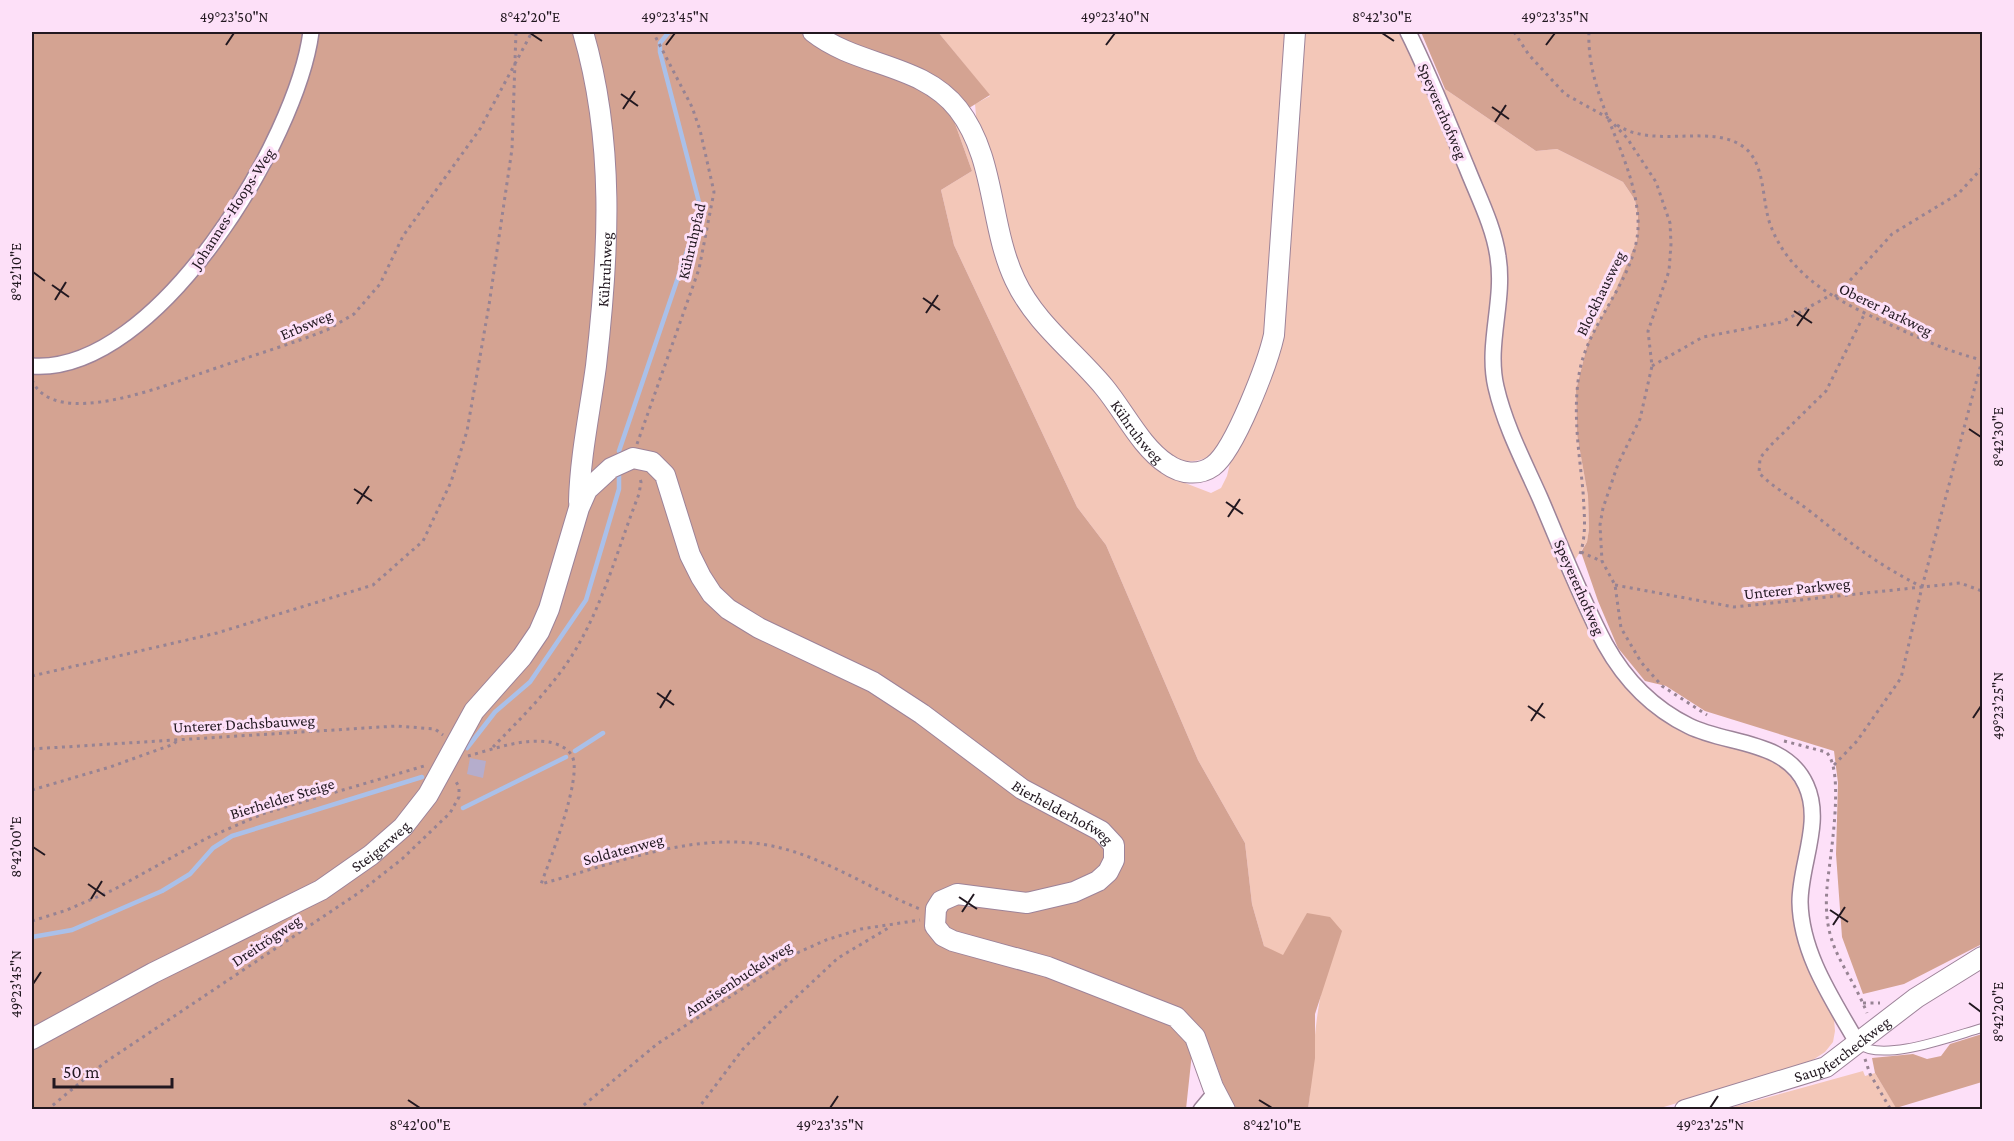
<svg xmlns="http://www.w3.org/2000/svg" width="2014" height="1141" font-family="'Crimson Pro',serif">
<rect width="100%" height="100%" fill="#fde0f8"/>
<path fill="#f3c7b8" d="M938,32H1287L1267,346L1218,450C1201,464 1186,464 1166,455L1049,320L1020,276L977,127L975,104L990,96Z
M1303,32H1402L1431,98L1445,89L1536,151L1557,149L1623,182L1635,200L1638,217L1637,240L1614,294L1588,342L1576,390L1577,433L1588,496L1589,529L1587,542L1566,573L1592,635L1687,732L1710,742L1771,757L1785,770L1800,790L1804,801L1805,825L1795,883L1811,970L1834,1019L1835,1031L1833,1042L1825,1052L1805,1065L1657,1109H1308C1314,1066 1313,1023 1324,981L1264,946L1252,904L1245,843L1198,760L1106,545L1077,507L954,245L941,190L972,171L953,118L974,153L991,236L1081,375L1144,455L1167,476L1211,493L1221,488L1227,476L1231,459L1268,378Z
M1863,1071L1865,1076L1875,1073L1897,1109L1722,1110Z"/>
<path fill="#d4a392" d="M32,32H938L990,95L953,118L972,171L941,190L954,245L1077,507L1106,545L1198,760L1245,843L1252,904L1264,946L1283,955L1307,913L1330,917L1342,931L1315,1014V1058L1308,1109H1237L1228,1097L1209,1045L1192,1053L1186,1109H32Z
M1421,32H1982V944L1904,984L1863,994L1842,937L1836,854L1838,783L1834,751L1705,711L1666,686L1645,681L1618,648L1598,601L1581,552L1587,542L1589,529L1588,496L1577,434L1576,390L1588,342L1614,294L1637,240L1638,217L1635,200L1623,182L1557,149L1536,151L1445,89Z
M1982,1034V1082L1896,1108L1875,1073L1872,1058L1913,1054L1927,1059L1941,1056L1950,1044Z"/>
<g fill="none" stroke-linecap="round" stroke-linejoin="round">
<path stroke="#aac0e9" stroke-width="4.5" d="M619,451L701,210L660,52V43L669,32
M467,748L495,712L530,682L586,600L619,489V474
M575,751L603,733
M463,808L566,757
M32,937L72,930L162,891L190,874L213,848L232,836L422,777"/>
</g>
<path fill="#b5adcc" d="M470,758L486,761L483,778L467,774Z"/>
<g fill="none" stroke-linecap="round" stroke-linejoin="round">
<defs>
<path id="service" d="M1858,1044C1883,1063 1953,1036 1982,1028"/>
<path id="minor" d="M1408,32C1430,76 1448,122 1467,168C1478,196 1494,227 1498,257C1505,301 1486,344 1496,387C1505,426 1524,462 1540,498C1561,547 1580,597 1605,644C1625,680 1652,708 1689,726C1727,745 1786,740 1806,785C1823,822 1800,864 1800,902C1801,954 1833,1000 1858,1044
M32,366C157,375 297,139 311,32
M1201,1110L1216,1092"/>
<g id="tertiary">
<path id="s1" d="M813,32C857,67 922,63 958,109C996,158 989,225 1015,280C1035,323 1074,351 1104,387C1124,411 1141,447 1167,464C1181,474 1199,476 1213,466C1235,450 1268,362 1274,335L1295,32"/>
<path id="s2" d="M579,502C580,457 590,411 596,366C609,253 615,142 583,32"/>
<path id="s3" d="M32,1039L153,973L321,890L371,855L403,827L428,795L474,711L522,657L539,632L549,609L579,508L587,490L611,468L633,458L652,462L665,475L690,555L701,577L712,594L728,609L759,628L873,682L922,714L1022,789L1101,831L1114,845V860L1108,872L1098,881L1074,892L1027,903L957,894L941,901L936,909L935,926L943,936L953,941L1048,967L1176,1017L1195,1037L1213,1087L1225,1110"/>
<path id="s4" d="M1685,1110L1826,1067L1916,998L1982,957"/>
</g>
</defs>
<use href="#service" stroke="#9d8399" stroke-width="10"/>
<use href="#minor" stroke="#9d8399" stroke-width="18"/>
<use href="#tertiary" stroke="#9d8399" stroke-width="22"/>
<path stroke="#978393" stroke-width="3" stroke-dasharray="3 4.5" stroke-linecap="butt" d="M1514,32L1529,55L1565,94L1610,119
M1609,119L1627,138L1656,182L1670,223L1671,244L1669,271L1648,331L1652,366L1640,419L1618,464L1603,508L1600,525L1602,561L1615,585L1621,628L1641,662L1662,686L1707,715
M1617,125C1655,150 1712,122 1745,148C1767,166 1761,205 1772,229C1793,281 1846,305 1893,326C1923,340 1950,352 1982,360
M1835,297L1892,234L1958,194L1982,168
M1652,366L1703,337L1782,322L1829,296
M32,380C54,431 166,385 202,373C244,358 286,346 327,330L354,314L380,284L403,236L480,129L532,32
M637,444L699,269L714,192L700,130L692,107L653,32
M1581,552L1601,561
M1580,554C1587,534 1584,512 1583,491C1579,451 1572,410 1580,369C1591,317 1641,274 1638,219C1634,153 1586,98 1589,32
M1615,585L1734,607L1960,583L1982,591
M1922,587L1982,360
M32,676L217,633L373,585L423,541L451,482L467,431L489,305L512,149L516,32
M1784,741L1826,752C1846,770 1829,861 1827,888C1822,949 1847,963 1867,1013
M493,747C524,715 560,680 581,640C606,595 620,542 639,494L641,482L639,476
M32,749L397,726L435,729L443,735
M468,756C493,749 523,738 549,742C558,744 568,748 572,756C583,776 550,860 541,884C617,863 698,829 777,847C828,859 872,890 920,909
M1834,765L1857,741L1901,678L1922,587C1877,564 1850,543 1811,512C1793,498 1775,489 1759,473L1760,458L1771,445L1826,391L1864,315
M32,790L110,767L174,744L178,739
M32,921L67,910L113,890L207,838L265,813L424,766
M1863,1003H1880
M1865,1059L1870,1074L1891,1110
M47,1110L104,1063L360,892L402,859L450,813L459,797V787L455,780
M578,1110L657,1044L799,952L826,940L861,929L920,920
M697,1110L743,1049L775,1017L838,958L890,927"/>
<use href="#service" stroke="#fff" stroke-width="8"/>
<use href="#minor" stroke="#fff" stroke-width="15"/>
<use href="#tertiary" stroke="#fff" stroke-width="20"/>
</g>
<path fill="none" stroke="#221820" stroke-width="2" d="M530,33L542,41M1382,33L1394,41M226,45L234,33M666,45L675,33M1106,45L1115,33M1546,45L1555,33M621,94L638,106M1492,107L1509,119M623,109L635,91M1495,122L1506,105M33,272L45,281M52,285L69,297M923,298L940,310M55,300L66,282M1794,311L1812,323M926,313L938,295M1797,326L1809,309M1969,429L1981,437M354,489L372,501M1226,502L1243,514M357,504L369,486M1228,517L1240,499M657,693L674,705M1528,706L1545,718M660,708L671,690M1973,718L1981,706M1531,721L1543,703M33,847L45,855M88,884L105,896M959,897L977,909M91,899L102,881M1830,910L1848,922M962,912L974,894M1833,925L1845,907M33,984L41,972M1969,1003L1981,1012M408,1100L420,1108M1259,1100L1272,1108M830,1108L838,1096M1710,1108L1718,1096"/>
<g text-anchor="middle" stroke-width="6" stroke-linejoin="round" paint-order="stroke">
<g font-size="16" fill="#221820" stroke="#fde0f8">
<text transform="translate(1443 111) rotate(67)" y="6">Speyererhofweg</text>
<text transform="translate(232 208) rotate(-57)" y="6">Johannes-Hoops-Weg</text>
<text transform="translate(691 241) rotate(-77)" y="6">Kühruhpfad</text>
<text dy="6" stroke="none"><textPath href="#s2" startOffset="234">Kühruhweg</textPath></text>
<text transform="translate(1600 293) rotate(-64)" y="6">Blockhausweg</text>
<text transform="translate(1886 309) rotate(26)" y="6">Oberer Parkweg</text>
<text transform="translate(306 324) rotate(-23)" y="6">Erbsweg</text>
<text dy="6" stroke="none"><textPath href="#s1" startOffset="543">Kühruhweg</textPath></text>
<text transform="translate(1580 587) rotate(66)" y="6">Speyererhofweg</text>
<text transform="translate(1797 588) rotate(-6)" y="6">Unterer Parkweg</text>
<text transform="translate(244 723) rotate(-3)" y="6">Unterer Dachsbauweg</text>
<text transform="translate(282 798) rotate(-17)" y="6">Bierhelder Steige</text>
<text dy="6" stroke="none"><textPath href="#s3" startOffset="1456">Bierhelderhofweg</textPath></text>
<text dy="6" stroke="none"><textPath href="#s3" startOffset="399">Steigerweg</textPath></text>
<text transform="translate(623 849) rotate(-15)" y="6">Soldatenweg</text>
<text transform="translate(266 940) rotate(-34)" y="6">Dreitrögweg</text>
<text transform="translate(738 978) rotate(-33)" y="6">Ameisenbuckelweg</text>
<text dy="6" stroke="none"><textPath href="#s4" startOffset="170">Saupfercheckweg</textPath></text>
</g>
</g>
<rect width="2014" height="1141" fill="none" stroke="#fde0f8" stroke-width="66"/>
<path d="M54 1078v9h118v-9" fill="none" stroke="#221820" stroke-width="3"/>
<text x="63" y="1078" font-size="18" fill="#221820" stroke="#fde0f8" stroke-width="4.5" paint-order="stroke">50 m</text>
<rect x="33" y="33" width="1948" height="1075" fill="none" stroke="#221820" stroke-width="2"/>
<g font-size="15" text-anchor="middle" fill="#221820">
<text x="234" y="22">49°23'50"N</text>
<text x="530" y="22">8°42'20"E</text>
<text x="675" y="22">49°23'45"N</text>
<text x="1115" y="22">49°23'40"N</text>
<text x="1382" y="22">8°42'30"E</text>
<text x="1555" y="22">49°23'35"N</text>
<text transform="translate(16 272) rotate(-90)" y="5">8°42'10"E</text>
<text transform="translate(1998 437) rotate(-90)" y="5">8°42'30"E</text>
<text transform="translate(1998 706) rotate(-90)" y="5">49°23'25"N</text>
<text transform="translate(16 847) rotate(-90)" y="5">8°42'00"E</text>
<text transform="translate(16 984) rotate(-90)" y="5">49°23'45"N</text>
<text transform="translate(1998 1012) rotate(-90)" y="5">8°42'20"E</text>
<text x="420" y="1130">8°42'00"E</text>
<text x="830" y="1130">49°23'35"N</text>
<text x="1272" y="1130">8°42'10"E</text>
<text x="1710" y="1130">49°23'25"N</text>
</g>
</svg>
